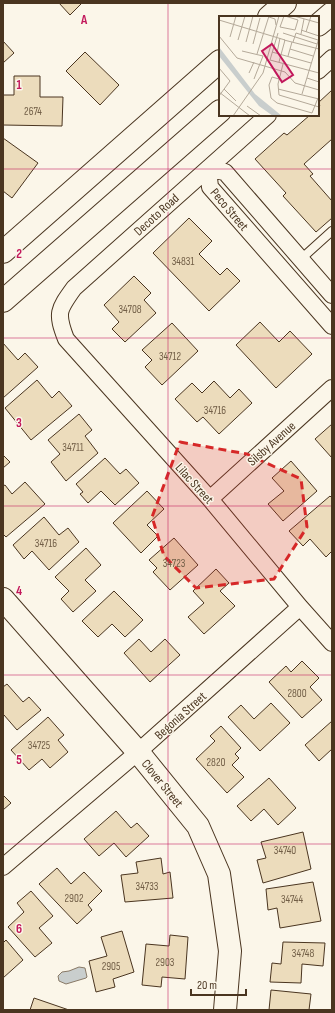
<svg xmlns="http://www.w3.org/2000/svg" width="335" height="1013" font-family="'Sofia Sans Condensed',sans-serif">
<rect width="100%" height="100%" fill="#fbf6e9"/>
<path fill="#c9cecd" stroke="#887966" d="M79,967L85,968L87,977L86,978L66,984L59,981L58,976L62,972L69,971Z"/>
<path fill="#ecdcbc" stroke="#4a3520" d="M59,3H82L70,15Z
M3,41L14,53L3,63Z
M85,52L119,85L100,105L66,71Z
M14,76H40V97H63L62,126L3,125V95H14Z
M332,90V139L304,164L313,174L310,176L332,201V218L316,232L283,196L286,193L255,159L284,133L287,135L310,115H318V108L320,106L318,103Z
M3,138L38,163L12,198L3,191Z
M189,218L212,241L199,254L220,275L227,268L240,281L209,311L153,253Z
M134,276L151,293L144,300L156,313L125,342L112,329L119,322L104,305Z
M260,322L279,342L290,331L312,354L276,388L236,345Z
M172,323L198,351L162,385L145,367L152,360L142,350Z
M3,343L18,360L25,353L38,367L3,398Z
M37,380L52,398L59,391L72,406L31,440L5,408Z
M214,381L230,398L239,389L252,403L219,434L203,417L197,422L175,399L192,383L202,393Z
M79,414L92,430L85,436L98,453L66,481L51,462L60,454L48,440Z
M332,424V458L315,439Z
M3,455L10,462L3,468Z
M105,458L120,474L126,469L139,483L115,505L101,491L88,503L80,494L83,492L76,484Z
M291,461L317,491L283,521L268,504L284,491L272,478Z
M25,482L45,504L6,537L3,534V486L5,485L12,494Z
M147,491L164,509L147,525L158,536L141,553L113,523Z
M330,496L332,498V551L326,557L310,539L303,546L289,531Z
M44,517L59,535L68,528L79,542L49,570L32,551L24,559L13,545Z
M174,538L198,565L170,590L153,572L157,568L149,560Z
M86,548L101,565L85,580L96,591L73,612L61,599L69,591L55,577Z
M216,569L229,583L220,591L235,606L204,634L188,617L204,603L193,591Z
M114,591L143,620L125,637L112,624L98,637L82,621Z
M139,639L151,652L165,639L180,655L150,682L124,653Z
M302,661L319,678L310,687L322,700L302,718L269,682L286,666L291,672Z
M7,684L23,702L29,697L41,710L17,730L4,715H3V687Z
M271,703L290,723L260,751L228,717L241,705L254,719Z
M48,717L64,735L58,740L68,752L50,768L42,759L29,770L11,750Z
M332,721V749L319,761L305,745Z
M221,726L241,748L235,754L239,758L232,765L244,777L227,793L196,759L215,741L210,736Z
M269,778L296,808L278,825L264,809L251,821L237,806Z
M3,795L11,803L3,810Z
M116,811L131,828L137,823L149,836L126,857L114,843L99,856L84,839Z
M303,832L311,869L263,883L257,860L266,858L261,842Z
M161,858L163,874L170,872L173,898L125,902L121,875L138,873L136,862Z
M57,868L71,884L84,872L102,891L88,905L92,910L77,924L39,884Z
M313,882L321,921L280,928L277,908L268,910L266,889Z
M31,891L53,916L39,928L52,943L35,957L8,927L24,912L17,903Z
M122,931L134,972L113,979L115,987L96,992L89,961L107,956L101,937Z
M170,935L188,937L185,979L162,977L161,987L142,985L146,944L169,946Z
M6,940L23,960L3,978V943Z
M283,942L325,943L323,966L302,964L301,983L270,982L272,963L281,964Z
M271,990L311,994L309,1010H269Z
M34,998L69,1010H30Z"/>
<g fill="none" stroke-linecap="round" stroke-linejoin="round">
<defs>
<path id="lane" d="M301,259L332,231"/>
<path id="street" d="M318,71L332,58
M268,115L74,288C58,310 56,313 66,339L210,499L300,607L332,643
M332,295L225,172L208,169L210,187L332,326
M210,499L332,388
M3,867L138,752L300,607"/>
<path id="secondary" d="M3,599L138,752L198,826L219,874L230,951L225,1010"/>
<path id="primary" d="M269,17L285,3
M318,25L332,13
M3,252L220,61
M3,301L220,111"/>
</defs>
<use href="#lane" stroke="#4a3520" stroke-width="10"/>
<use href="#street" stroke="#4a3520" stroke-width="18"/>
<use href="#secondary" stroke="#4a3520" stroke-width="24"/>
<use href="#primary" stroke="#4a3520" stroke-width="24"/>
<use href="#lane" stroke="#fbf6e9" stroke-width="8"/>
<use href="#street" stroke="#fbf6e9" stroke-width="16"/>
<use href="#secondary" stroke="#fbf6e9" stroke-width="22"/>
<use href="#primary" stroke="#fbf6e9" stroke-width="22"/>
</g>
<path fill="#d62828" fill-opacity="0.2" stroke="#d62828" stroke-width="3" stroke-dasharray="8 5" stroke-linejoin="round" d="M180,442L247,454L301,479L307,527L274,579L196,588L164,556L152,517Z"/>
<path fill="none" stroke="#c2185b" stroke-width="1" stroke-opacity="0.55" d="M168,3V1010M3,169H332M3,338H332M3,506H332M3,675H332M3,844H332"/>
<g text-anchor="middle" stroke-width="3" stroke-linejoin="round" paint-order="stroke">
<g font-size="11" fill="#725f47">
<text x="33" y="115">2674</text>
<text x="183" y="265">34831</text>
<text x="130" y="313">34708</text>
<text x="170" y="360">34712</text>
<text x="215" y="414">34716</text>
<text x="73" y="451">34711</text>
<text x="46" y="547">34716</text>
<text x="174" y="567">34723</text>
<text x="297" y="697">2800</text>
<text x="39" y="749">34725</text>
<text x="216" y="766">2820</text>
<text x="285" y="854">34740</text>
<text x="147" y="890">34733</text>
<text x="74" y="902">2902</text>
<text x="292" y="903">34744</text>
<text x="303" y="957">34748</text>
<text x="165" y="966">2903</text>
<text x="111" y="970">2905</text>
</g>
<g font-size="13" fill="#4a3520" stroke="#fbf6e9">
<text transform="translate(230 209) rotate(50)" y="5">Peco Street</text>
<text transform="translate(156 214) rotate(-42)" y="5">Decoto Road</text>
<text transform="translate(271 443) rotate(-42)" y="5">Silsby Avenue</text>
<text transform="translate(195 483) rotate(48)" y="5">Lilac Street</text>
<text transform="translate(180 715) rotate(-42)" y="5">Begonia Street</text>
<text transform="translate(163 783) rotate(51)" y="5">Clover Street</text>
</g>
</g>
<g transform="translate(219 16)">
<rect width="100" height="100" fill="#fbf6e9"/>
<path d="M0,31L36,78L63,100H54L40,90L0,40Z" fill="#c9cecd"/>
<path fill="none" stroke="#b4a999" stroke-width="1" d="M65,0L61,11L76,14L79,4L66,0M75,0L100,7M50,1L56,3L57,9M0,4L66,24M82,14L100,20M87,16L92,0M59,17L51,44L100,57M64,17L98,28M82,18L85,3M0,20L18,42L66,56L76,67L100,74M11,21L17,0M19,24L26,0M65,24L100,33M27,26L34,0M74,26L77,17L99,24M34,28L41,2M71,33L94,40M23,35L44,40L35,63M53,36L92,47M58,37L61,22M38,38L50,0M69,40L73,26M60,46L66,24M64,48L59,68L60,79L100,91M0,52L11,65L0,80M30,57L35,46M88,62L100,66M60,63L53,61L50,69L52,82L58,87L93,97L99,82M5,73L17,85M59,73L100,83M0,76L31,100M83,78L100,22M28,90L42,100M14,100L44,57L60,0"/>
<path fill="#c2185b" fill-opacity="0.15" stroke="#c2185b" stroke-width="2" d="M53,28L74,59L63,66L43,35Z"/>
<rect width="100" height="100" fill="none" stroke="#4a3520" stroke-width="2"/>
</g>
<g font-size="13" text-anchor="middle" font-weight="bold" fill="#c2185b" stroke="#fbf6e9" stroke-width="3" stroke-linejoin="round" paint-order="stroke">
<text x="84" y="24">A</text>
<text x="19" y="89">1</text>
<text x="19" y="258">2</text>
<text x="19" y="427">3</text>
<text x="19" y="595">4</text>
<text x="19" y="764">5</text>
<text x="19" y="933">6</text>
</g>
<rect width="335" height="1013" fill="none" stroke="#4a3520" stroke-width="8"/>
<path d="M191 989v6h55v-6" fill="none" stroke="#4a3520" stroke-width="2"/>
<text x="197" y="989" font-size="12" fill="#4a3520" stroke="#fbf6e9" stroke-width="3" paint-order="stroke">20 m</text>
</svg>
